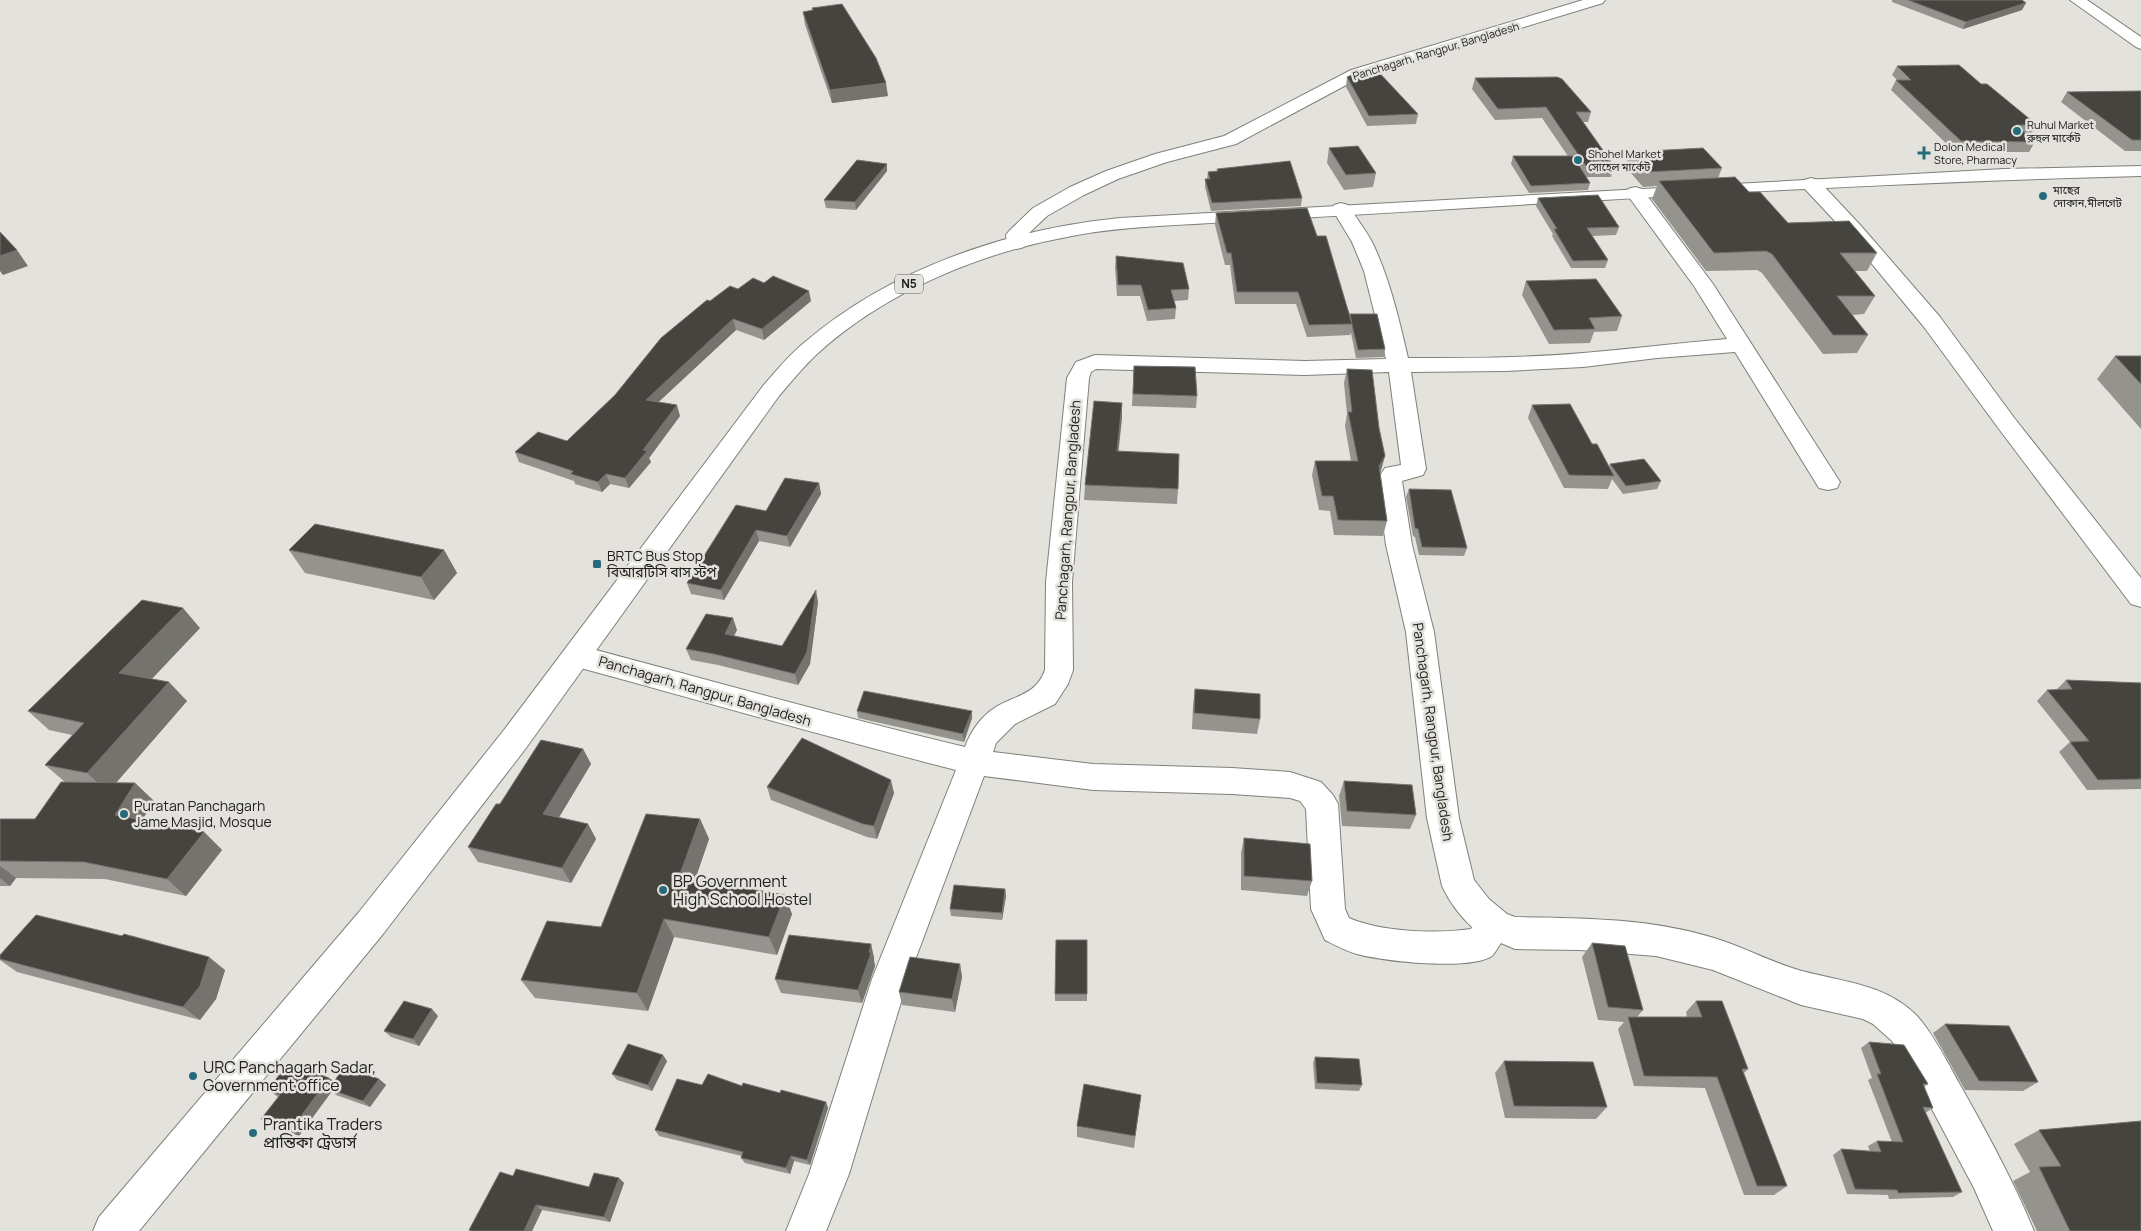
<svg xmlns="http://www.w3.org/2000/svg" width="2141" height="1231" font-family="Manrope,'Noto Sans Bengali',sans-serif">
<rect width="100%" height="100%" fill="#e4e2dc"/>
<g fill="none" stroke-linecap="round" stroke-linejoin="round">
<defs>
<path id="minor" d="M1583,0H1605L1603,3L1363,76L1236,144L1167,162L1118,179L1084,195L1047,216L1026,236L1027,243L1024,247L1017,249L1010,247L1007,243L1006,235L1009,231L1033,208L1070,187L1106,171L1155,154L1224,136L1351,70Z
M1811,178L1818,180L1862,227L1940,317L2015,419L2141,578V607L2131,604L1999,429L1924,327L1848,235L1804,188L1802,184L1804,180Z
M1635,187L1642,189L1713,284L1840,482L1837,488L1828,490L1819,488L1735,352L1657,358L1583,367L1506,371L1411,372L1426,469L1423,475L1402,481L1412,545L1434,632L1459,818L1474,880L1489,899L1507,914L1515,917C1582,918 1650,918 1714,938C1744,947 1772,963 1802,971C1843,982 1886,984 1917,1016C1932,1032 1948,1063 1959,1083C1986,1131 2013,1180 2034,1231H1993L1974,1188L1918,1083L1892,1041L1873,1024L1863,1019L1801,1005L1713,970L1656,956L1580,950L1515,949L1501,943C1498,947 1495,953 1492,956C1469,971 1383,961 1357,954C1346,951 1335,945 1325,940L1311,909L1306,809L1300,801L1290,798L1232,794L1093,790L984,776L908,979L849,1174L826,1231H786L809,1174L872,979L956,770C829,738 703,701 577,667L567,664L563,656L567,648L577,645C706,679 835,716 965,747C971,731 981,716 996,707C1016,695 1036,695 1045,670L1046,582L1067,378L1076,362L1095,355L1305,361L1386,359L1364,271L1352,242L1332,209L1334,205L1341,203L1348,205C1356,218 1366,230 1373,244C1390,280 1399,319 1408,358C1467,358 1525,358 1583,353C1631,349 1679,343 1727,339L1694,286L1626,193L1628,189ZM1096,369L1305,375L1389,372L1401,465L1385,468L1377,480L1386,545L1406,632L1427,818L1442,886C1449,901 1460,916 1472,927L1471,929C1437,934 1380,932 1349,918L1345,909L1338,804L1333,795L1321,782L1290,772L1232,768L1093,764L993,752L996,743L1015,724L1055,704L1068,684L1073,670L1072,582L1089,378L1091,372Z"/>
<path id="secondary" d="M2070,0H2087L2141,37V49L2136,47Z"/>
<path id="trunk" d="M2141,166V176C1813,184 1486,208 1159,226C1130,228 1101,230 1072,236C982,252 886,291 817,354C803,367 791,382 779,396L526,748L383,934L139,1231H93L99,1217L359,912L504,730L763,386C776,371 789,355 805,342C892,268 1008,229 1120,218L2004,169Z"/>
</defs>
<use href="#minor" stroke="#817f79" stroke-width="2"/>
<use href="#secondary" stroke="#817f79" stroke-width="2"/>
<use href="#trunk" stroke="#817f79" stroke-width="2"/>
<use href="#minor" fill="#fff" fill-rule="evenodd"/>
<use href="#secondary" fill="#fff" fill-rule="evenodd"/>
<use href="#trunk" fill="#fff" fill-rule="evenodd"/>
</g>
<path fill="#95938e" d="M1892,0H2022V10L1963,29L1892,2Z
M812,8L888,96L832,103L805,25L803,12L812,11Z
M1897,66L1981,84L2037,125L2031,135H2027L2035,142L2029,152H1955L1891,90L1896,80H1897L1892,75Z
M1347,77L1418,114L1416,124L1367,126L1346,87Z
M1475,78L1591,112L1588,122H1583L1614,166L1611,177H1586L1590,183L1588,190L1529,193L1511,164L1513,156H1568L1542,118L1495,120L1472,89Z
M2141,91V151H2125L2061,102L2067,92Z
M1329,148L1376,173L1373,187L1344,190L1327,163Z
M1631,152L1722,168L1718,178L1749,192L1788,223L1877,253L1867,271H1855L1875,296L1864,314L1852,315L1868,335L1857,353L1823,354L1762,273L1757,270L1706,271L1652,199L1657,186L1643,187L1625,166Z
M887,164V171L856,210L826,208L824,200Z
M1217,169L1302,198L1301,206L1211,211L1205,187V179H1207L1208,172H1217Z
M1538,198L1619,227L1616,235L1592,236L1608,260L1605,268H1571L1552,236L1553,234L1536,206Z
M1216,213L1317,236L1350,314L1385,349L1384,357L1356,358L1351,333L1350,335L1307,337L1296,304H1235L1230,265H1225L1215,225Z
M1116,256L1189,289L1188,300L1174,301L1176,308L1175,319L1147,321L1140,296H1117L1115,267Z
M1526,281L1622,316L1617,331L1594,332L1590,343L1549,344L1522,295Z
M738,289L811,301L764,340L736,330L658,402L680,416L649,458L651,462L629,488L610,484L602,492L575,484L574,481L519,462L515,452L567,441L615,395Z
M2115,356H2141V429L2097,379Z
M1134,366L1197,396L1196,408L1132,406Z
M1347,369L1379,428L1385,456L1381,470L1380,473L1387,521L1383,536L1334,535L1330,511L1319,510L1312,475L1315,461H1351L1345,426L1347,414L1344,383Z
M1122,403L1118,451L1178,489L1177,504L1084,500L1085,485Z
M1532,405L1609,467L1610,464L1661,481L1657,489L1623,494L1612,479L1608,489L1564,488L1528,418Z
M819,483L821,494L790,547L759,541L724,600L691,594L687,583L766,511Z
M1409,489L1467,548L1464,556L1419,555L1415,537L1413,536L1406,497Z
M289,550H444L457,573L434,600L305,573Z
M818,602L810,664L798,685L718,665L691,660L686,649L737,630L734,636L782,646Z
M200,628L152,679L187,701L116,783H135L154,801L142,820L204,832L222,850L186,896L105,879L16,878L10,886H0V819H35L65,782L45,765L72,735L49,730L28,711Z
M2066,680L2141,683V789L2087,790L2059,752L2070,742L2037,701L2047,690H2056Z
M1195,689L1260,719L1257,734L1192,729L1193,705Z
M857,711L972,718L964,742L858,718Z
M583,749L591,764L559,817L588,824L596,839L571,883L478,862L468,847L500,804Z
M1344,781L1416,815L1410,829L1342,826L1339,796Z
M767,787L894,793L877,839L867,837L771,800Z
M700,819L709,839L695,880L792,914L777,955L674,937L648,1011L535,998L521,980L601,927Z
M1244,838L1312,881L1307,896L1241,890V853Z
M1005,889L1006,896L1002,920L951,916L950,909Z
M1087,940V1001H1055V994Z
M1592,943L1643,1010L1637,1017H1687L1686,1012L1696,1001L1748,1069L1744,1073L1787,1186L1774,1195H1744L1705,1088L1634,1086L1618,1029L1624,1022L1598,1020L1582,957Z
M871,944L874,958V961L875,966L862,1003L781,993L775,979Z
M0,955L225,970L216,999L200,1020L17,972L0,960Z
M960,964L962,977L955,1012L902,1005L899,992Z
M438,1016L419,1046L391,1037L384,1031Z
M1945,1024L2038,1082L2023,1091L1965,1090L1933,1033Z
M1869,1042L1928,1084L1924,1087L1933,1108L1925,1113L1962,1192L1953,1197L1889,1199L1888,1195L1847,1194L1833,1155L1841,1149L1870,1151L1868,1146L1877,1141L1892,1142L1868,1080L1872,1078L1861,1048Z
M1315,1057L1362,1085L1359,1091L1315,1089L1313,1063Z
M667,1061L652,1091L617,1080L612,1074Z
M1504,1061L1607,1107L1596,1119L1505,1118L1495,1073Z
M329,1078L334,1081L379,1079L386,1085L370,1107L336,1095L332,1091L299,1136L270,1125L261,1119L278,1097L268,1090Z
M702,1085L742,1086L826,1102L828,1108L810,1165L794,1161L790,1174L745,1163L741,1158L742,1156L659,1136L655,1130Z
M1141,1095L1134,1148L1077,1137V1126Z
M2039,1130L2141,1231H2037L2013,1181L2030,1172L2014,1144Z
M513,1176L589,1187L619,1178L624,1183L610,1222L542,1210L532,1231H471L469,1230Z"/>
<path fill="#75736e" d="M2026,3L2022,10L1963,29L1966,22Z
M886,83L888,96L832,103L830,90Z
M887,164V171L856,210L855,202Z
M17,250L28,266L3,275L0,271V256Z
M809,291L811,301L764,340L762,329Z
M733,319L736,330L649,411L646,400Z
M1122,403V418L1117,466V451Z
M677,405L680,416L649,458L651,462L629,488L625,478L643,450Z
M1385,456L1381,470L1375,480L1379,466Z
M606,474L610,484L602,492L598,482Z
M819,483L821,494L790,547L787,536Z
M756,530L759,541L724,600L721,590Z
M444,550L457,573L434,600L421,577Z
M816,590L818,602L810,664L798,685L795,674Z
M183,608L200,628L138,693L119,673Z
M733,618L737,630L728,646L725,634Z
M169,682L187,701L108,792L87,773Z
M972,711V718L964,742L963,734Z
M583,749L591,764L552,829L543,814Z
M891,780L894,793L877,839L874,826Z
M135,783L154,801L134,833L115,815Z
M700,819L709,839L689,897L679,877Z
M588,824L596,839L571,883L562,868Z
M204,832L222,850L186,896L167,879Z
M0,866L16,878L10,886L0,878Z
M1005,889L1006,896L1002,920V913Z
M785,895L792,914L777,955L769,937Z
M664,919L674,937L648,1011L637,993Z
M871,944L874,958V961L875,966L862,1003L858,990Z
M209,957L225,970L216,999L200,1020L183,1007Z
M960,964L962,977L955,1012L952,999Z
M432,1009L438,1016L419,1046L413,1039Z
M663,1055L667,1061L652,1091L648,1085Z
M329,1078L337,1084L329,1089L332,1091L299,1136L290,1131Z
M379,1079L386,1085L370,1107L363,1101Z
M826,1102L828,1108L810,1165L807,1160Z
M791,1156L794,1161L790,1174L786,1168Z
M619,1178L624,1183L610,1222L604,1217Z
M536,1205L542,1210L532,1231H524Z"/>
<path fill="#46443f" stroke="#75736e" d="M1908,0H2022L2026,3L1966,22Z
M842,4L876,58L886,83L830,90L803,12L813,10L812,8Z
M1959,65L1981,84H1987L2037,125H2016L2035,142L1961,141L1896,80H1911L1897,66Z
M1373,66L1418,114L1369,116L1347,77Z
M1557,77L1562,79L1591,112H1576L1614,166H1586L1546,107L1498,109L1475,78Z
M2141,91V140H2132L2067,92Z
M1358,146L1376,173L1346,175L1329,148Z
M1703,148L1722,168L1648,172L1631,152Z
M1513,156H1573L1590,183L1531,186Z
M857,160L887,164L855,202L824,200Z
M1290,161L1302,198L1212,203L1205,179H1210L1208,172L1218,171L1217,169Z
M1735,177L1749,192H1760L1788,223L1849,221L1877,253H1840L1875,296H1837L1868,335H1833L1772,254L1766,251L1714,253L1659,181Z
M1598,195L1619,227L1587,228L1608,260L1573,261L1554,229H1557L1538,198Z
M1307,208L1317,236H1326L1352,324L1309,325L1298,292H1237L1231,253H1227L1216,213Z
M0,232L17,250L0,256Z
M1116,256L1183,263L1189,289L1171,290L1176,308L1148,310L1141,285H1118Z
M773,276L809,291L762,329L733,319L646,400L677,405L643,450L647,451L625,478L606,474L598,482L571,474L573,471L515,452L538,432L567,441L615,395L661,338L707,300L710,301L730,286L738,289L753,278L764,283Z
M1596,279L1622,316L1589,318L1595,329L1554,330L1526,281Z
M1350,314H1377L1385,349L1358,350L1352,325V324Z
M2115,356H2141V384Z
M1134,366L1195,367L1197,396L1133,394Z
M1347,369L1372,370L1379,428L1385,456L1379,466L1387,521L1338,520L1333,496H1322L1315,461H1358L1348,412H1352Z
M1094,401L1122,403L1117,451L1179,454L1178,489L1085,485Z
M1570,404L1592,444H1597L1614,476L1569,475L1532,405Z
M1644,459L1661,481L1626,486L1610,464Z
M785,478L819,483L787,536L756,530L721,590L687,583L736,505L766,511Z
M1409,489L1451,490L1467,548L1422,547L1418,529L1415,528Z
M315,524L444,550L421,577L289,550Z
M816,590L807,652L795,674L714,654L686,649L706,614L733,618L725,634L782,646Z
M142,600L183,608L119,673L169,682L87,773L45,765L84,723L28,711Z
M2066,680L2141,683V779L2098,780L2070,742L2089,741L2047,690L2072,689Z
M1195,689L1260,694V719L1194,713Z
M864,691L972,711L963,734L857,711Z
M802,738L891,780L874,826L863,824L767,787Z
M541,740L583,749L543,814L588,824L562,868L468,847L496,804H500Z
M1344,781L1412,785L1416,815L1347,811Z
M61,782L135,783L115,815L204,832L167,879L84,862L0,861V819H35Z
M646,814L700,819L679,877L785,895L769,937L664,919L637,993L521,980L547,921L601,927Z
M1244,838L1310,844L1312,881L1244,876Z
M954,885L1005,889L1002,913L950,909Z
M36,915L122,936L124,934L209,957L200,986L183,1007L0,959V955Z
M789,935L871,944L869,952L871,953L858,990L775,979Z
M1056,940H1087V994H1055Z
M1592,943L1625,946L1643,1010L1608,1007Z
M910,957L960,964L952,999L899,992Z
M404,1001L432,1009L413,1039L384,1031Z
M1696,1001H1722L1748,1069H1742L1787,1186H1757L1717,1077L1644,1076L1628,1017H1702Z
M1945,1024L2009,1026L2038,1082L1979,1081Z
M1869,1042L1904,1045L1928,1084H1923L1933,1108L1923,1107L1962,1192L1898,1193L1897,1190L1855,1189L1841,1149L1881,1152L1877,1141L1903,1142L1877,1074H1881Z
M628,1044L663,1055L648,1085L612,1074Z
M1315,1057L1359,1059L1362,1085L1317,1083Z
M1504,1061L1593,1062L1607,1107L1514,1106Z
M288,1063L329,1078L290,1131L261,1119L280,1095L268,1090Z
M344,1067L379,1079L363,1101L329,1089Z
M708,1074L742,1086L743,1083L780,1093L781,1090L826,1102L807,1160L791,1156L786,1168L741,1158L743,1152L655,1130L677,1079L702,1085Z
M1084,1084L1141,1095L1135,1136L1077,1126Z
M2141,1121V1231H2070L2039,1167L2061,1166L2039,1130Z
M516,1169L589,1187L594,1173L619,1178L604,1217L536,1205L524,1231H472L469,1230L500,1172L513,1176Z"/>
<g fill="#266b7b" stroke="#e4e2dc" stroke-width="2">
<circle cx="2017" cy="131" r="5"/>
<path d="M1921.5 145.5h5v5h5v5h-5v5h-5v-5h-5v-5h5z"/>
<circle cx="1578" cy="160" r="5"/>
<circle cx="2043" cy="196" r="5"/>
<rect x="592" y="559" width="10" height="10" rx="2.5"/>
<circle cx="124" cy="814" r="5"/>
<circle cx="663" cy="890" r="5"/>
<circle cx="193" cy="1076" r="5"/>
<circle cx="253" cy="1133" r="5"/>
</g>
<g text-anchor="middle" stroke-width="5" stroke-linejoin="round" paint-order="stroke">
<g font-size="11" fill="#21201e" stroke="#e4e2dc">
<text transform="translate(1436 51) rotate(-17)" y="4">Panchagarh, Rangpur, Bangladesh</text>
</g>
<g font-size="11" fill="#21201e" stroke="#e4e2dc" text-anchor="start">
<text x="2027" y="129">Ruhul Market<tspan x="2027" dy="13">রুহুল মার্কেট</tspan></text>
<text x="1934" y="151">Dolon Medical<tspan x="1934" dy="13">Store, Pharmacy</tspan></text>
<text x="1588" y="158">Shohel Market<tspan x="1588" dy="13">সোহেল মার্কেট</tspan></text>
<text x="2053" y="194">মাছের<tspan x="2053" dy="13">দোকান,মীলগেট</tspan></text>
</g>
<rect fill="#e4e2dc" stroke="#5c5a57" stroke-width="1" x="895" y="274.5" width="28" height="19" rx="4"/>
<g font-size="12" font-weight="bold" fill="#21201e">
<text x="909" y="288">N5</text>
</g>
<g font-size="14" fill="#21201e" stroke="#e4e2dc">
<text transform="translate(1068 510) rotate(-86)" y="5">Panchagarh, Rangpur, Bangladesh</text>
<text transform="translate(705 691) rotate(16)" y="5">Panchagarh, Rangpur, Bangladesh</text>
<text transform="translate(1433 732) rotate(82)" y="5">Panchagarh, Rangpur, Bangladesh</text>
</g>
<g font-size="14" fill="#21201e" stroke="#e4e2dc" text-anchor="start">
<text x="607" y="561">BRTC Bus Stop<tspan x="607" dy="16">বিআরটিসি বাস স্টপ</tspan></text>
<text x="134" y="811">Puratan Panchagarh<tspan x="134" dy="16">Jame Masjid, Mosque</tspan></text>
</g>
<g font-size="16" fill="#21201e" stroke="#e4e2dc" text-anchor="start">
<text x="673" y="887">BP Government<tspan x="673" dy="18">High School Hostel</tspan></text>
<text x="203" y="1073">URC Panchagarh Sadar,<tspan x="203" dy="18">Government office</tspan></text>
<text x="263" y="1130">Prantika Traders<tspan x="263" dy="18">প্রান্তিকা ট্রেডার্স</tspan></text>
</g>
</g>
</svg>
